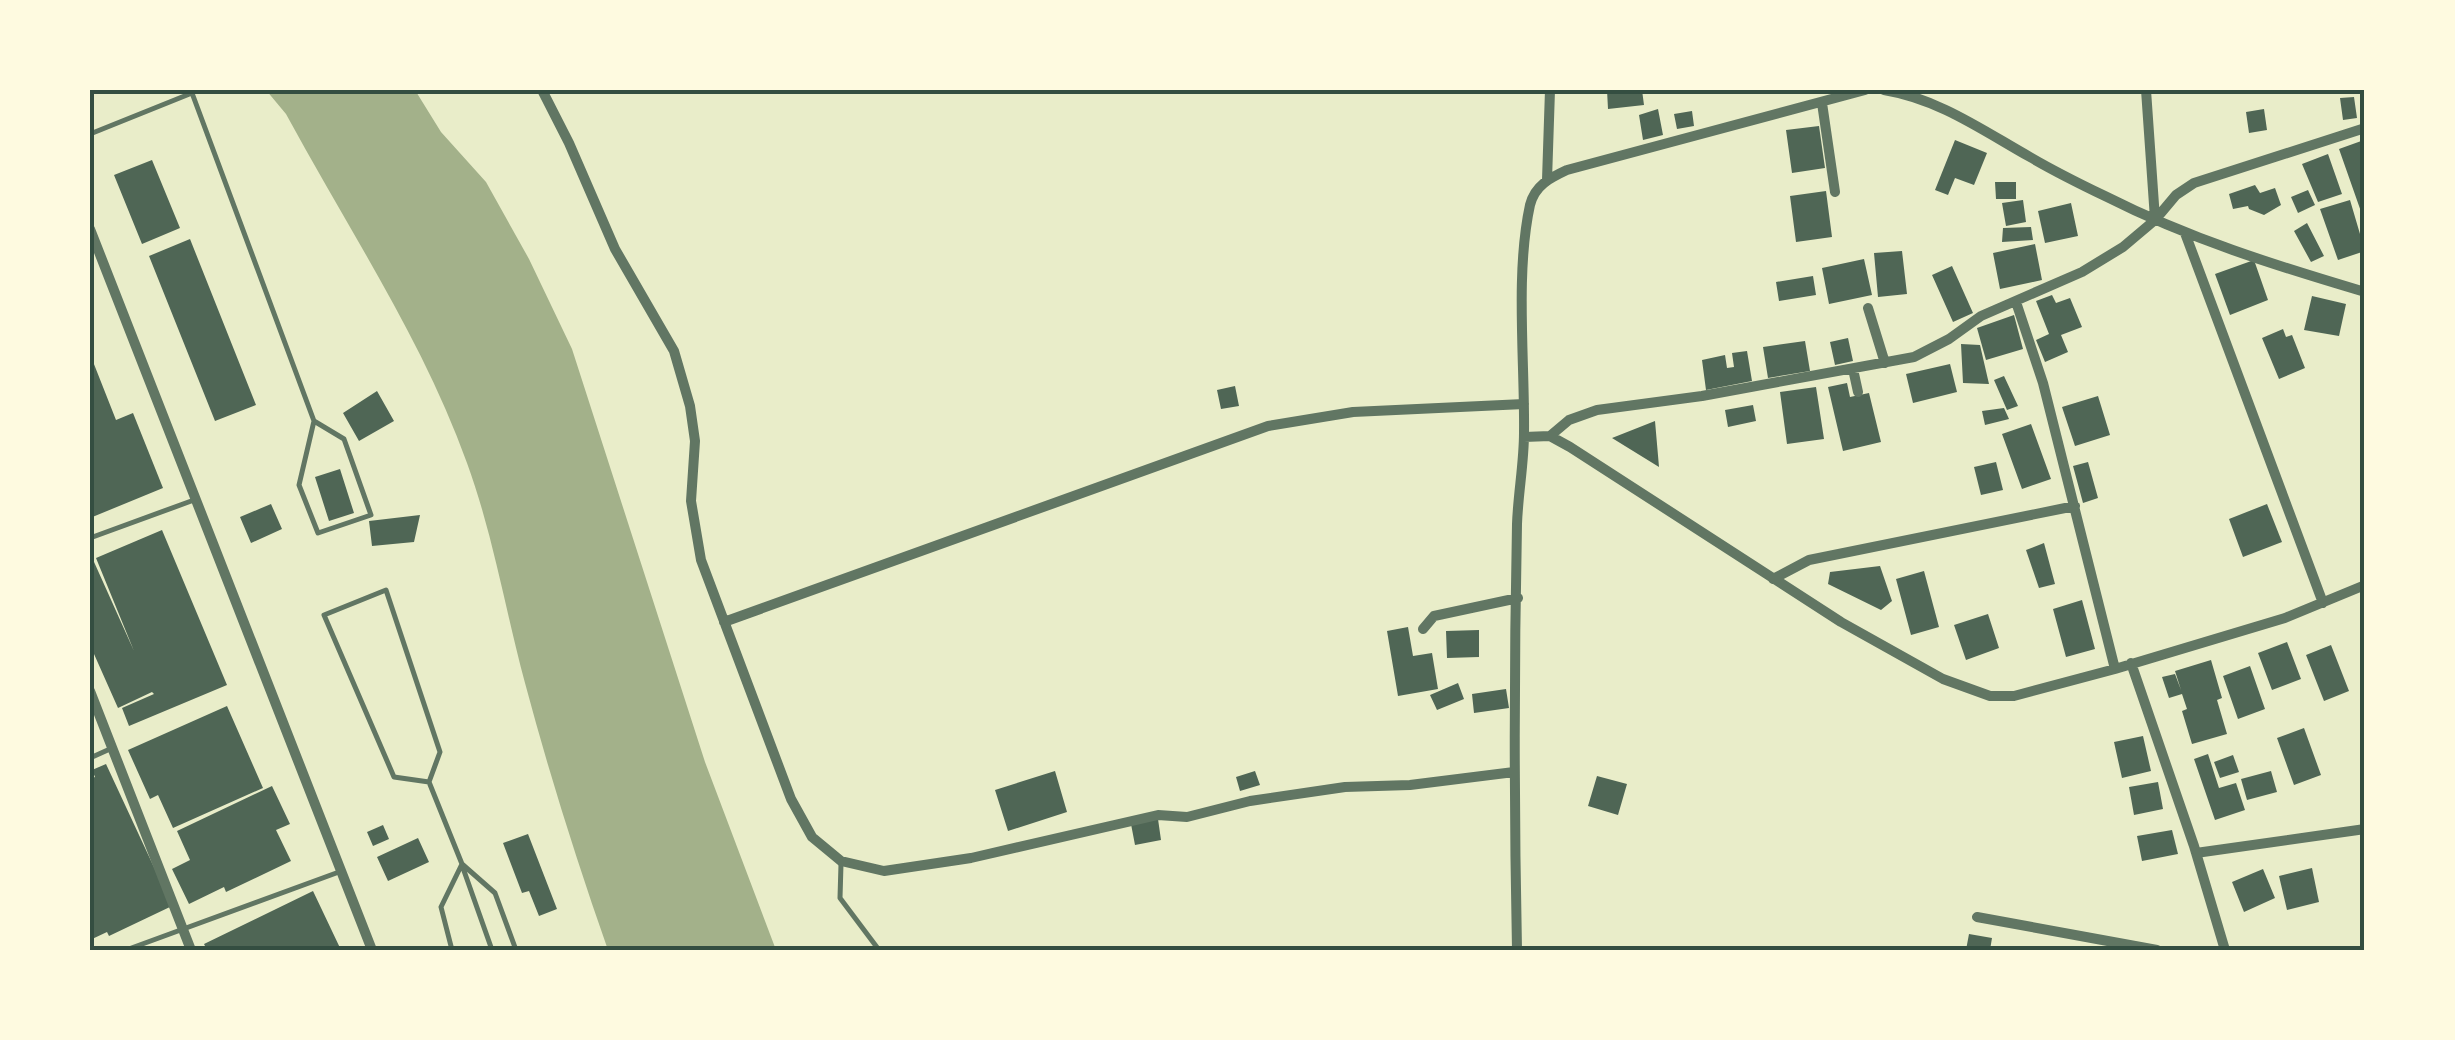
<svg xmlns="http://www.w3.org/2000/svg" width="2455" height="1040" font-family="'DejaVu Sans',sans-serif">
<rect width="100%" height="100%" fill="#e9edc9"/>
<path fill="#a3b18a" d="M266,90H415L441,132L486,182L529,259L572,349L705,762L776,950H608C577,862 549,773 525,683C505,609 493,534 467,463C423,340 348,229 286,114Z"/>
<path fill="#4f6655" d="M1607,90H1642L1644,105L1608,109Z
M2354,97L2357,118L2343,120L2340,98Z
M1658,109L1663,135L1643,140L1639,115Z
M2264,109L2267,130L2249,133L2246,112Z
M1692,111L1694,126L1677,129L1674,114Z
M1819,126L1825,168L1792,173L1786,130Z
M1955,140L1987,153L1974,185L1955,178L1948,195L1935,190Z
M2364,140L2365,143V223L2339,149Z
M2328,154L2342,194L2318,202L2302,164Z
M152,160L180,228L142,244L114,175Z
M1995,182H2016V199H1996Z
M2255,185L2260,193L2275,188L2281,205L2264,215L2249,209L2248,206L2233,209L2229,194Z
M2308,190L2315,205L2298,213L2291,197Z
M1826,191L1832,237L1796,242L1790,196Z
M2023,200L2026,222L2006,226L2002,203Z
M2350,200L2365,251L2338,260L2320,209Z
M2071,203L2078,236L2045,243L2038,211Z
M2307,223L2324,256L2311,262L2294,231Z
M2031,227L2033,240L2002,242L2003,228Z
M190,239L256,405L215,421L149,256Z
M2035,244L2042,280L2000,289L1993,253Z
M1902,251L1907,294L1878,297L1874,253Z
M1864,259L1872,295L1829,304L1822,268Z
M2254,260L2268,300L2230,315L2215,274Z
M1952,266L1973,313L1953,322L1932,275Z
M1813,276L1816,295L1779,301L1776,282Z
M2052,295L2056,303L2070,298L2082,327L2061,335L2068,352L2045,362L2036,340L2049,334L2036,301Z
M2312,296L2346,304L2339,336L2304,330Z
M2014,315L2023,349L1986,360L1977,328Z
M2283,329L2286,337L2292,335L2305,368L2279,379L2262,338Z
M1848,338L1853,361L1835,365L1830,342Z
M1805,341L1810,371L1768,378L1763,347Z
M1961,344L1980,345L1989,384L1963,383Z
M1747,351L1752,381L1706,390L1702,360L1725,355L1727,368L1734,367L1732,353Z
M90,354L116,420L133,413L163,488L90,518Z
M1950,364L1957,392L1913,403L1906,374Z
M2004,376L2018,406L2007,410L1994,380Z
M1847,383L1850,397L1869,393L1881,442L1843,451L1828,387Z
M1235,386L1239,406L1221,409L1217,390Z
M1816,387L1824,439L1787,444L1780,392Z
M377,391L394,421L359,441L343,413Z
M2098,396L2110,435L2075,446L2062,407Z
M1753,405L1756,421L1728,427L1725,410Z
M2004,408L2009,419L1985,425L1982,411Z
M1655,421L1659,467L1612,438Z
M2031,424L2051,479L2022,489L2002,434Z
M1996,462L2003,490L1981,495L1974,467Z
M2088,462L2098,498L2083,503L2073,466Z
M340,469L354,513L329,521L315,477Z
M271,504L282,529L251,543L240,517Z
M2267,504L2282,542L2243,557L2229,519Z
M420,515L414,542L372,546L369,521Z
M162,530L227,685L129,726L122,708L154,694L152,692L118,708L90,645V553L134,651L96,558Z
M2044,543L2055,584L2039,588L2026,550Z
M1880,566L1892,601L1881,610L1828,584L1830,572Z
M1924,571L1939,627L1911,635L1896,579Z
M2082,600L2095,649L2066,657L2053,609Z
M1988,614L1999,648L1966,660L1954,625Z
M1408,627L1413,656L1432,653L1438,689L1398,696L1387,631Z
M1479,630V657L1447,658L1446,631Z
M2287,642L2301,679L2272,690L2258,653Z
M2331,645L2349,691L2324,701L2306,655Z
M2211,660L2222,698L2217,700L2227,734L2192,744L2182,711L2187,709L2182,694L2169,698L2162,677L2175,674L2181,690L2175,671Z
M2250,666L2265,709L2238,719L2223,676Z
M1458,683L1464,699L1437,710L1430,695Z
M1506,689L1509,708L1474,713L1472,694Z
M227,706L263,788L173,828L158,795L150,799L128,750Z
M2304,728L2321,775L2294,785L2277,738Z
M2143,736L2151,771L2122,778L2114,742Z
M2208,754L2219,788L2236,783L2245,810L2215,820L2194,759Z
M2233,755L2239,772L2220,778L2214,762Z
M106,764L172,906L109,936L107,932L90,940V779L95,777L92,770Z
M1055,771L1067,812L1008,831L995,790Z
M1255,771L1260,785L1240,791L1236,777Z
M2271,771L2277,792L2247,800L2241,779Z
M1597,776L1627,784L1618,815L1588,806Z
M2158,782L2163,809L2134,815L2129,787Z
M272,786L290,824L276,830L291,861L226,892L224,887L189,904L172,869L190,860L177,831Z
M1158,819L1161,840L1135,845L1131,824Z
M383,825L389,839L373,846L367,832Z
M2172,830L2178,854L2142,861L2137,836Z
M528,834L557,909L539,916L529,891L522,893L503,843Z
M418,838L429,862L388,881L377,857Z
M2312,868L2319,902L2287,910L2279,876Z
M2263,869L2275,898L2244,912L2232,882Z
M313,891L341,950H207L204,944Z
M1969,934L1992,938L1990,950H1966Z"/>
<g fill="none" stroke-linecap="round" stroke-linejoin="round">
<path stroke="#617663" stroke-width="5" d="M90,134L192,93L314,421L299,485L318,533L371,515L344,439L314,421
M90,538L194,500
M90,758L110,749
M429,782L394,777L324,615L386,590L440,752L429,782L462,864L441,907L452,950
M462,864L495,893L516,950
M841,864L840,898L879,950
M463,868L492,950
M126,950L339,872"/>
<path stroke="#617663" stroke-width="10" d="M542,90L569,143L615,249L674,351L690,406L695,441L691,501L701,560L791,799L812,837L841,861L884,871L971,858L1158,815L1187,817L1250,801L1345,787L1410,785L1514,772
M1884,90C1939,99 1982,130 2030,157C2054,171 2080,184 2105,196C2190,239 2274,265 2365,292
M2146,90L2155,219
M1822,103L1835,192
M1547,180L1550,90
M90,229L372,950
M2185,233L2323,603
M2016,302L2043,383L2115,669
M1868,308L1885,363
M1853,369L1858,392
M1550,436L1569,420L1597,410L1702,396L1914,357L1949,339L1981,316L2082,272L2123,247L2155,220L2176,195L2194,183L2365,128
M1524,437L1550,436L1570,447L1841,622L1943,679L1990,696H2014L2115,669L2285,618L2365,585
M1773,579L1809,560L2075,506
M724,622L1268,426L1353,412L1524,404
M1423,629L1434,616L1518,598
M2131,663L2194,846L2225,950
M90,691L191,950
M2196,853L2365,829
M1977,917L2157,950
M1517,950C1514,808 1514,666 1517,524C1518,494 1524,463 1524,433C1525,362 1515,274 1530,205C1535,185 1550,178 1567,170L1865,90"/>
</g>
<rect width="2455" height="1040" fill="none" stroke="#fefae0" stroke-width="185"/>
<rect x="92" y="92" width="2270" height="856" fill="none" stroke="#344e41" stroke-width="4"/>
</svg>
